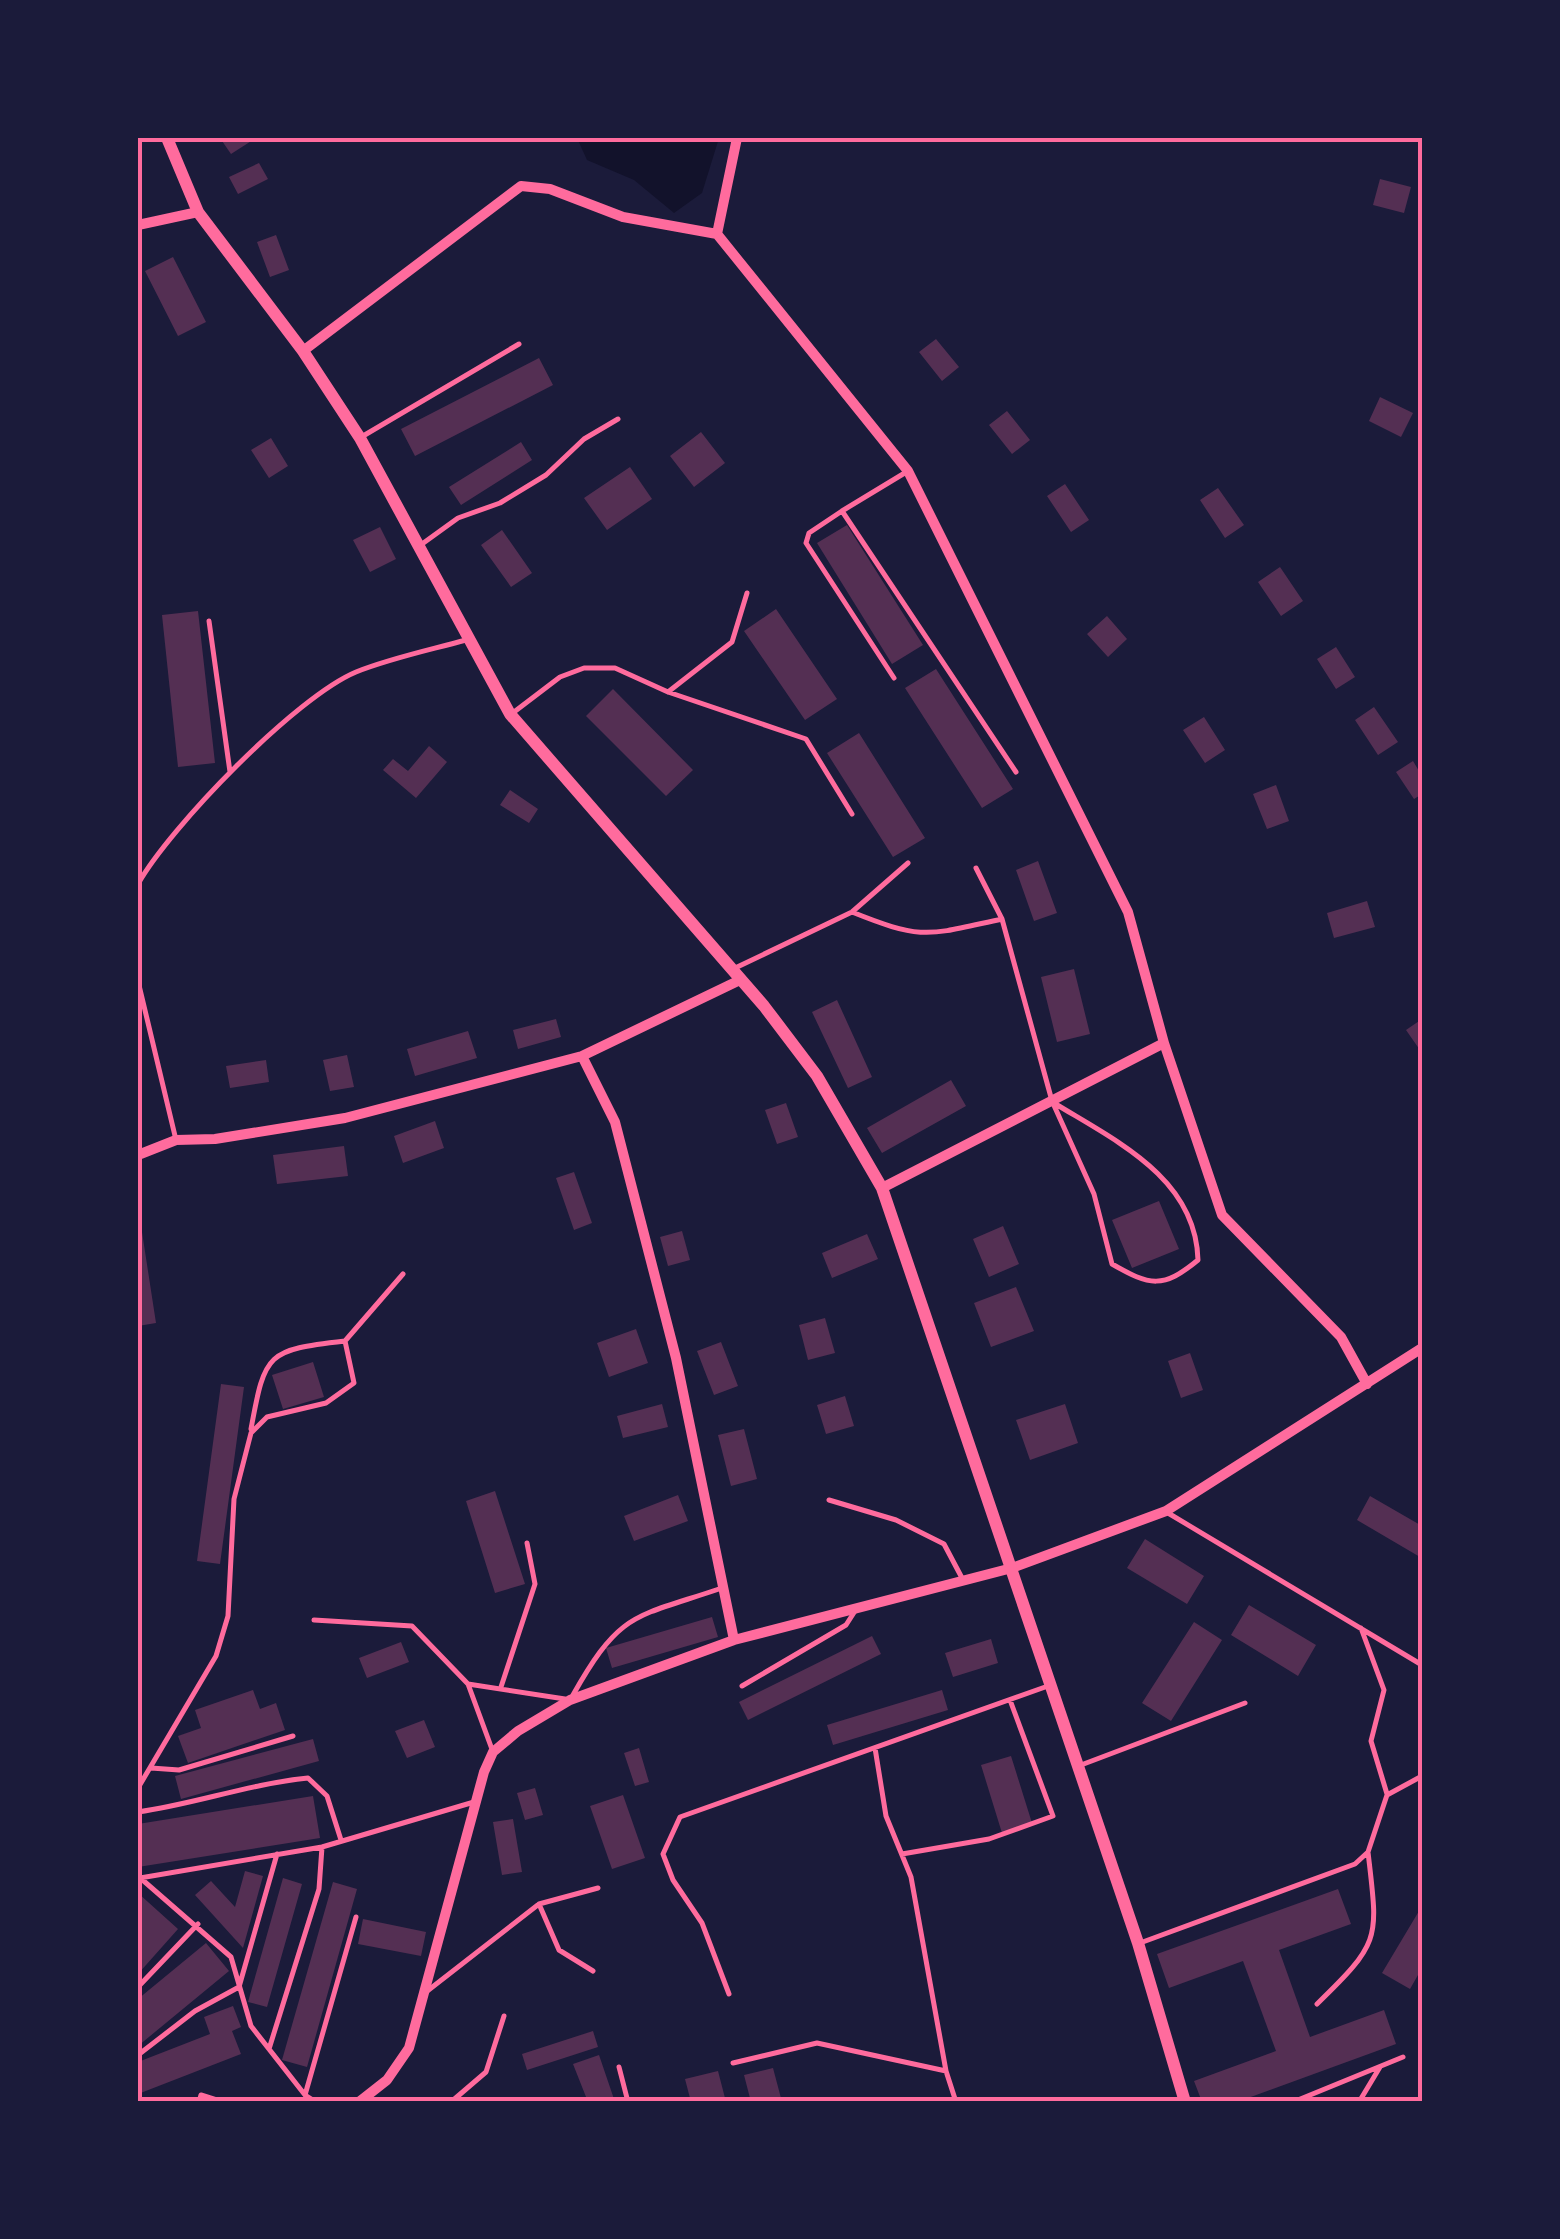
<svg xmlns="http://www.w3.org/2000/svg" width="1560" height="2239" font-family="'Fira Sans Condensed',sans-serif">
<rect width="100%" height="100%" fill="#1b1b3a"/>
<path fill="#12122b" d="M577,138H719L702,193L674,213L634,180L587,160Z"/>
<path fill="#542f53" d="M220,138H256L231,154Z
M259,163L268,179L238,194L229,177Z
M1380,179L1411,187L1404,213L1373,205Z
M276,235L289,270L270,277L257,242Z
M173,257L206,322L178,336L145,271Z
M936,339L959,367L942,381L919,352Z
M539,358L553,385L415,456L401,429Z
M1380,397L1413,413L1401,437L1369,421Z
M1007,411L1030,440L1012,454L989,425Z
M701,432L725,463L694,487L670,456Z
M271,438L288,466L269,478L251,450Z
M521,442L532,460L461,505L449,487Z
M630,467L652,499L607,530L584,498Z
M1065,484L1089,520L1071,532L1047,496Z
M1218,488L1244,525L1225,538L1200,500Z
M847,525L923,645L892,664L817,543Z
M380,527L396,559L370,572L353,540Z
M502,530L532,573L511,587L481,545Z
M1280,567L1303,601L1281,616L1258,582Z
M776,609L837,699L805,720L744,631Z
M198,611L215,763L178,767L162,615Z
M1107,616L1127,639L1108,657L1087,634Z
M1336,647L1355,677L1336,689L1317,659Z
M936,669L1013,789L982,808L905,688Z
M613,689L693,770L666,796L586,716Z
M1374,707L1398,742L1378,755L1355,720Z
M1204,717L1225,750L1205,763L1183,730Z
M859,733L925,838L893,857L827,753Z
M429,746L447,762L416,798L383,770L393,759L408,771Z
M1413,761L1422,776V794L1414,799L1396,772Z
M1276,785L1289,821L1267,829L1253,794Z
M510,790L538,809L529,823L500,805Z
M1038,861L1057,913L1034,921L1016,870Z
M1367,901L1375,927L1334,938L1327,913Z
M1074,969L1090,1034L1057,1042L1041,977Z
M837,1000L872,1077L848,1088L812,1012Z
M556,1019L561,1037L518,1049L513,1030Z
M1422,1019V1053L1406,1030Z
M468,1031L477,1058L415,1076L407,1049Z
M347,1055L354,1087L330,1091L323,1060Z
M266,1060L269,1082L230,1088L226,1066Z
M951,1080L966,1106L882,1153L867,1128Z
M786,1103L798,1137L777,1144L765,1110Z
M435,1121L444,1148L403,1163L394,1136Z
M344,1146L348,1176L277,1184L273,1155Z
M574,1172L592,1223L574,1230L556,1178Z
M1159,1201L1179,1249L1132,1268L1112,1220Z
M1003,1226L1019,1264L989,1277L973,1239Z
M682,1231L690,1260L668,1266L660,1237Z
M138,1232H142L156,1323L138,1326Z
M867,1234L878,1259L832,1278L822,1253Z
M1016,1287L1034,1331L991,1347L974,1303Z
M825,1318L835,1353L808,1360L799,1325Z
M636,1329L648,1363L609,1377L597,1343Z
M721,1342L738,1386L714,1395L697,1351Z
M1190,1353L1203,1390L1181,1398L1168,1361Z
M313,1362L324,1397L283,1409L272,1375Z
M221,1384L244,1387L220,1564L197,1561Z
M845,1396L854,1426L826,1434L817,1405Z
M662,1404L668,1427L623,1438L617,1416Z
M1065,1404L1078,1443L1030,1460L1016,1420Z
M744,1429L757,1479L731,1486L718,1435Z
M495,1491L525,1584L495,1593L466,1501Z
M678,1495L688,1521L634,1541L624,1516Z
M1370,1496L1422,1526L1420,1557L1357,1520Z
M1145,1539L1204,1576L1187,1604L1127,1568Z
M1249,1605L1316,1645L1298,1676L1231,1635Z
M712,1617L718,1637L612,1668L606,1648Z
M1194,1622L1222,1640L1171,1721L1142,1703Z
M872,1636L881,1654L748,1720L739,1702Z
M991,1639L998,1663L953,1677L945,1653Z
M401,1642L409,1662L367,1678L359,1658Z
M253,1690L260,1709L276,1703L285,1730L188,1763L178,1736L201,1728L195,1710Z
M942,1690L948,1710L833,1745L827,1725Z
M424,1720L435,1747L407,1758L395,1731Z
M313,1739L319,1761L181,1799L175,1776Z
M639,1748L649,1782L635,1786L624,1753Z
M1011,1756L1032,1823L1002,1833L981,1765Z
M535,1788L543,1815L525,1820L517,1793Z
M623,1795L645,1858L612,1869L590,1806Z
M313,1796L320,1838L138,1867V1824Z
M513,1819L522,1872L502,1875L493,1822Z
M245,1871L263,1876L243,1948L195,1895L211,1881L235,1907Z
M283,1878L302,1884L267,2007L248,2002Z
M333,1882L357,1889L307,2067L282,2060Z
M1338,1889L1351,1924L1279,1950L1310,2037L1384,2010L1396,2044L1237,2102H1202L1194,2081L1276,2051L1243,1961L1169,1988L1157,1954Z
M138,1893L178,1929L138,1974Z
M1422,1906V1968L1410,1989L1382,1973Z
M363,1919L426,1932L421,1956L358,1944Z
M206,1943L229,1971L138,2046V1999Z
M233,2006L241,2027L232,2031L241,2054L138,2094V2062L210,2034L204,2017Z
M593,2031L598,2047L527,2070L522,2054Z
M599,2055L615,2102H588L573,2064Z
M773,2068L782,2102H751L744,2075Z
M718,2071L726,2102H691L685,2079Z"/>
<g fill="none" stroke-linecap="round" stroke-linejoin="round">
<path stroke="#ff6b9d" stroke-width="5" d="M363,436L519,344
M908,471L842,511L1016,772
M842,511L809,533L806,543L894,678
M422,544L458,518L500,503L546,475L584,439L618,419
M209,621L230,772
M668,692L732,642L747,593
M514,712L560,677L584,668H615L668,692L806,739L852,814
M976,868L1002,919L1052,1101L1094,1194L1112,1264C1150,1286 1163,1289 1198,1260C1196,1178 1116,1141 1054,1103
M138,884C170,827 296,697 356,672C391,658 430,650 466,640
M852,912C924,941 928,935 1002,919
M733,969L852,912L908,863
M138,981L176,1140
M251,1429C265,1352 267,1350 345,1341
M829,1500L896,1520L944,1544L962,1578
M1168,1513L1422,1665
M314,1620L412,1626L468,1684L565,1699
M1361,1628L1384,1690L1371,1741L1387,1794
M468,1684L493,1752
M742,1686L846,1625L855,1611
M501,1687L535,1584L527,1543
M573,1695C621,1610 634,1618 722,1588
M875,1748L886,1816L911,1877L946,2071L956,2102
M1081,1765L1245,1703
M151,1768L179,1770L293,1736
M138,1788L216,1656L228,1616L234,1499L251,1433L267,1417L326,1403L354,1383L345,1341L403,1274
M138,1812C195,1804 249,1784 308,1778L327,1796L341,1840
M902,1854L989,1839L1053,1816L1010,1700
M138,1876L231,1957L251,2026L305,2095L316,2102
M140,1878L322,1847L474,1802
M539,1904L559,1950L593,1971
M1140,1943L1355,1864L1368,1852L1387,1795L1422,1776
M138,1987L198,1924
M426,1992L539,1904L598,1888
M729,1994L702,1923L673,1880L663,1854L680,1817L1048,1686
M1317,2004C1382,1941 1378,1939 1368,1852
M269,2049L319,1889L322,1847
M138,2055L195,2011L239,1987L277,1854
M733,2063L817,2043L946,2071
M619,2067L628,2102
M305,2095L356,1917
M199,2102L201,2095L223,2102
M451,2102L486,2072L504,2016
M1293,2102L1403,2057
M1359,2102L1380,2067"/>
<path stroke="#ff6b9d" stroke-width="10" d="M138,225L198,212
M717,234L908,471L1128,912L1164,1043L1222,1215L1341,1337L1367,1384
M303,351L521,186L550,189L623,217L717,234L737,138
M582,1056L615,1122L676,1358L734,1640
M138,1155L176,1140L215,1139L345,1118L582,1056L740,980
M882,1188L1164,1043
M359,2102L387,2080L409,2048L484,1772L493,1752L518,1731L570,1700L734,1640L1012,1568L1166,1511L1422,1348"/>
<path stroke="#ff6b9d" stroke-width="12" d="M167,138L198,212L303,351L360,438L510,714L764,1006L817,1076L882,1188L1138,1943L1185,2102"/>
</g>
<rect width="1560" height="2239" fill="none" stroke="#1b1b3a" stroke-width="280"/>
<rect x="140" y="140" width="1280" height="1959" fill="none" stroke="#ff6b9d" stroke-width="4"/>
</svg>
